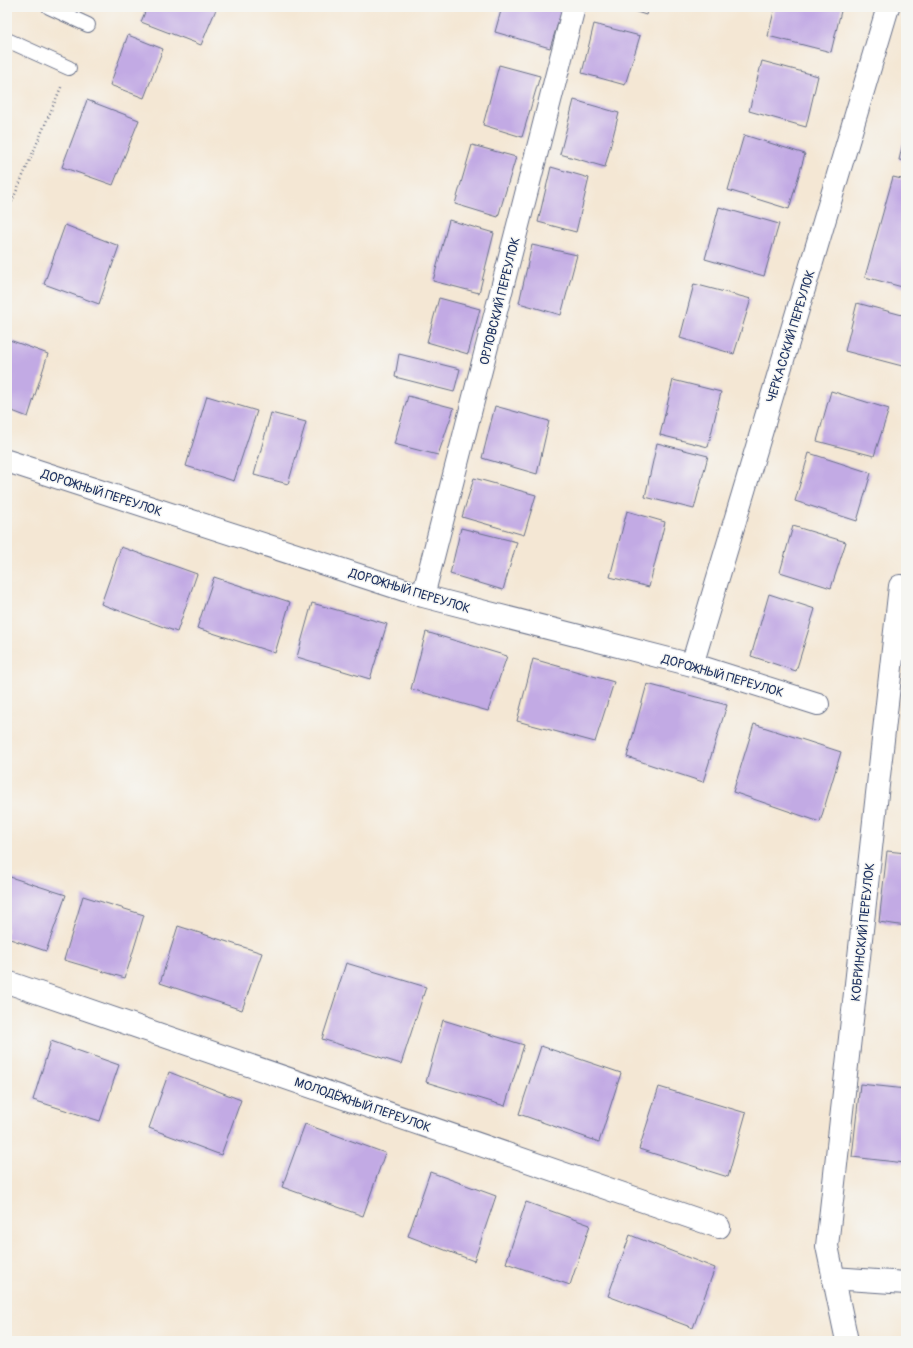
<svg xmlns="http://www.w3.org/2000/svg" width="913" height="1348" font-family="Pangolin,sans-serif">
<rect width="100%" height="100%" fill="#f6f6f2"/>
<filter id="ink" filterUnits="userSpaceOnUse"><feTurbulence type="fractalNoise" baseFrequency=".025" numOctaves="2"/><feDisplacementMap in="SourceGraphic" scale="8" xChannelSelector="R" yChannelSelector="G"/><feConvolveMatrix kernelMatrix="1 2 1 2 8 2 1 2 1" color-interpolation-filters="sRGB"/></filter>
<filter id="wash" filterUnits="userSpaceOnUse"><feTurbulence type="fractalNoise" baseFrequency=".012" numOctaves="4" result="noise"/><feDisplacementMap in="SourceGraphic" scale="16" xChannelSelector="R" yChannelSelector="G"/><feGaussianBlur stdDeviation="0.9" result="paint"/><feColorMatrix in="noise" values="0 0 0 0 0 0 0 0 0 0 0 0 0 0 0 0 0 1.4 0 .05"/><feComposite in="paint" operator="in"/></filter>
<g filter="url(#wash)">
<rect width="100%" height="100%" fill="#f4e7d4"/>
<g id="blocks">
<path fill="#c2aae4" d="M147,7H217L201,45L141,22Z
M502,7H563L550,48L495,32Z
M621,7H648L646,15Z
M775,7H842L831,52L768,36Z
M594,24L640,36L625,85L582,73Z
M128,35L163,49L144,98L110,85Z
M762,61L818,76L806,127L749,111Z
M499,65L540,76L522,137L483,125Z
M87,100L139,120L113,185L62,167Z
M574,100L619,113L605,167L560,154Z
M905,134H906V161L899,160Z
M744,135L805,154L789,209L728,190Z
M472,145L516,157L498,217L455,204Z
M551,167L589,178L576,232L538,222Z
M893,177L906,180V288L865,277Z
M719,207L779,224L764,276L705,259Z
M449,220L494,233L479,293L433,281Z
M65,225L119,246L99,304L44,284Z
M532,245L577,255L561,315L519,303Z
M694,284L751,299L734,354L680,338Z
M439,298L480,309L468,354L427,342Z
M857,303L906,316V367L845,351Z
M7,339L48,354L28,417L7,409Z
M399,354L460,369L454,392L395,377Z
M673,380L721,392L708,447L660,435Z
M831,391L889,409L874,456L817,441Z
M207,396L257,411L234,481L186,466Z
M408,396L454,408L438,455L394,444Z
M495,406L549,421L537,474L482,458Z
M271,413L306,422L288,484L254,475Z
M657,443L708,456L694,509L645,497Z
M809,453L871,473L857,521L795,501Z
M474,478L536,495L524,535L462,517Z
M627,511L665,522L649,587L610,577Z
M793,526L846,542L831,588L780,572Z
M461,528L517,542L503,590L450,574Z
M121,547L197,574L177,632L101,604Z
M214,577L290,602L275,653L197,628Z
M769,594L815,609L796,671L751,656Z
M312,603L387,624L370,679L297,657Z
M426,632L507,656L488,711L411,689Z
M533,659L614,682L595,742L517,721Z
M647,684L727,705L703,782L627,757Z
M754,724L841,752L820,822L733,792Z
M887,851L906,853V926L879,922Z
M7,876L66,895L46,951L7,938Z
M83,896L144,915L125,978L64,960Z
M178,926L262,953L242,1010L160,983Z
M346,963L426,987L401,1064L322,1039Z
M443,1020L524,1045L505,1106L426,1082Z
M51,1041L119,1065L100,1121L33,1100Z
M541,1046L621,1073L599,1142L519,1114Z
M169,1072L241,1100L221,1155L149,1128Z
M860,1084L906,1089V1153L905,1163L852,1157Z
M659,1087L746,1113L728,1177L639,1149Z
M305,1124L385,1153L363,1216L282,1187Z
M430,1172L496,1196L474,1261L408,1236Z
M526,1202L590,1225L570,1285L506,1263Z
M630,1235L715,1268L693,1328L608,1296Z"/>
</g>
</g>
<g filter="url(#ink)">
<use href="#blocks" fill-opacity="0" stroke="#676f87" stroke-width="1"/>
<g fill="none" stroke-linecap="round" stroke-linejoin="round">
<defs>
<path id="lane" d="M49,7L88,25
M7,40L69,68"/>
<path id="street" d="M7,461L423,596L704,668L818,704
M423,596L574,7
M692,665L888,7
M7,982L719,1227
M833,1278L906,1283
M847,1341L827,1246L900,586"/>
</defs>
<use href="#lane" stroke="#676f87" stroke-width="16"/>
<use href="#street" stroke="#676f87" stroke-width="24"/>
<path stroke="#676f87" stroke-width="2.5" stroke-dasharray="1 3" stroke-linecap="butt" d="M7,213L62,85"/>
<use href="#lane" stroke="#fff" stroke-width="14"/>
<use href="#street" stroke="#fff" stroke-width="22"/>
</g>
</g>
<g text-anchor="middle" stroke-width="3" stroke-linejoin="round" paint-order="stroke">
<g font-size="13" fill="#1b2f5e" stroke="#f6f6f2">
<text transform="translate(499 301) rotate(-76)" y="5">ОРЛОВСКИЙ ПЕРЕУЛОК</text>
<text transform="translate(790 336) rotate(-73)" y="5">ЧЕРКАССКИЙ ПЕРЕУЛОК</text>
<text transform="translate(102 492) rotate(18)" y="5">ДОРОЖНЫЙ ПЕРЕУЛОК</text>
<text transform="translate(410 590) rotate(17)" y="5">ДОРОЖНЫЙ ПЕРЕУЛОК</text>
<text transform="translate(723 675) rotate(16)" y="5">ДОРОЖНЫЙ ПЕРЕУЛОК</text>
<text transform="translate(862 932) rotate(-84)" y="5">КОБРИНСКИЙ ПЕРЕУЛОК</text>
<text transform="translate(363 1104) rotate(19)" y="5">МОЛОДЁЖНЫЙ ПЕРЕУЛОК</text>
</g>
</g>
<rect width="913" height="1348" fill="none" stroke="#f6f6f2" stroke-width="24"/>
</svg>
